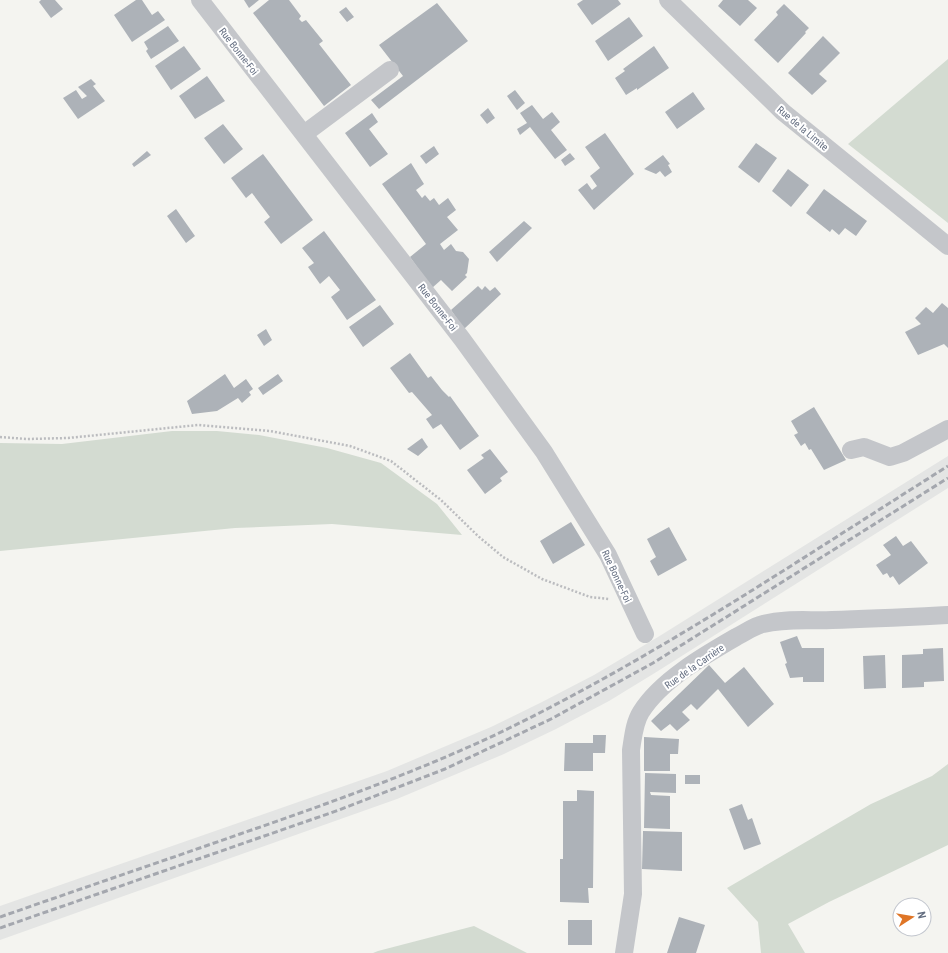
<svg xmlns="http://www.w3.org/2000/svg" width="948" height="953" font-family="'Roboto Condensed',sans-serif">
<rect width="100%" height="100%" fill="#f4f4f0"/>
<path fill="#e4e5e4" d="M948,456V488L658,671L609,701L556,729L504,754L397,799L0,940V906L387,771L491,727L542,702L594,675L658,637Z"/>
<path fill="#d3dbd1" d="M948,59V223L848,144Z
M172,431H217L259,435L327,448L381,463L437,504L462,535L332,524L235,528L0,551V443L62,444Z
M948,764V845L829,902L788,924L805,953H761L758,922L727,888L871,804L932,776Z
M474,926L527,953H373L378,951Z"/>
<path fill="#adb2b8" d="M41,0H55L63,9L51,18L39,2Z
M136,0H142L152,15L158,11L165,20L132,42L114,15Z
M244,0H259L249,8Z
M269,0H289L301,16L299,19L302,22L306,20L323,41L319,44L351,85L324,106L253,13Z
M583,0H618L621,4L592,25L577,4Z
M723,0H748L757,8L740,26L718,6Z
M437,3L468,41L379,109L371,100L403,76L379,45Z
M784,4L809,28L805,32L806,33L778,63L754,40L778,15L776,12Z
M346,7L354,17L347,22L339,12Z
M629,17L643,36L608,61L595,41Z
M168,26L179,41L151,59L146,51L148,49L144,42Z
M823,36L840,53L819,74L827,81L812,95L788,73Z
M184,46L201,69L171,90L155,66Z
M654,46L669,68L637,90V88L626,95L615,78L625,71L623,69Z
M207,76L225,101L195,119L179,96Z
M91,79L96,84L93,86L105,101L78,119L63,98L76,90L82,99L87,96L78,87Z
M515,90L525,103L517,110L507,96Z
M693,92L705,109L677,129L665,112Z
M532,105L543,119L552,112L560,122L551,130L567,150L555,159L530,127L520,135L517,129L527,123L520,113Z
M488,108L495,118L487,124L480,115Z
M372,113L378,122L369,129L388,154L370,167L345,133Z
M223,124L243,149L224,164L204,138Z
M605,133L634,174L594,210L578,190L587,183L592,190L597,186L590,176L600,168L585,147Z
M756,143L777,158L759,183L738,167Z
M434,146L439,154L426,164L420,156Z
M147,151L151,155L134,167L132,164Z
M570,153L575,159L565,166L561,160Z
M263,154L313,220L281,244L264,222L270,217L252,193L246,198L231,178Z
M663,155L670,164L668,165L672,172L665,177L660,171L656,174L644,169Z
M411,163L424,184L416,190L422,198L425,195L430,201L434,198L439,205L448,198L456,210L447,217L458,230L440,244L444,250L451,244L456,251L463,252L469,259L467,273L465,275L467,277L452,291L441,280L432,288L410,257L426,244L382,184Z
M788,169L809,185L791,207L772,191Z
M824,189L867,221L856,236L845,228L839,235L832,229L830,232L806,213Z
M176,209L195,236L186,243L167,216Z
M524,221L532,228L497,262L489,252Z
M324,231L376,300L347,320L331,297L340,290L329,276L320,284L308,267L314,263L302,248Z
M478,286L482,290L485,286L490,291L495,287L501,294L464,329L451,310Z
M942,303L948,308V348L944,344L918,355L905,332L921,324L915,318L926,307L933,313Z
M380,305L394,324L363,347L349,327Z
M266,329L272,340L264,346L257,335Z
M410,353L428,378L431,376L442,390L449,397L450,396L479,436L460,450L441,424L433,429L426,419L432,415L412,392L409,393L390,368Z
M225,374L234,388L246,379L253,389L249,392L251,395L242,403L238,398L217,411L192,414L187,401Z
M278,374L283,381L263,395L258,388Z
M814,407L846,460L824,470L811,449L809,450L805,443L801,446L794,435L798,433L791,421Z
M422,438L428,447L418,456L407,449Z
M490,449L508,472L500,478L502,481L485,494L467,470L484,458L481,455Z
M571,522L585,545L553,564L540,541Z
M669,527L687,560L658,576L650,561L656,557L647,539Z
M896,536L903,546L911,541L928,563L899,585L893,576L890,578L887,573L883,575L876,565L891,555L883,545Z
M797,636L802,648H824V682H803V677L790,678L785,664L787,663L780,642Z
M943,648L944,681L924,682V687L902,688V655L923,654V649Z
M885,655L886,688L864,689L863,656Z
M709,665L725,683L744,667L774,704L748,727L718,689L697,710L691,704L682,712L690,720L677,731L670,724L661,731L651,721Z
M593,735H606L605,753H593V771H564L565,743H593Z
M644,737L679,739L678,754H670V771H644Z
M645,773L676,774V793L650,792L651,795L670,796V829L644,828Z
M685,775H700V784H685Z
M577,790L594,791L593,888H588L589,903L560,902V859H563V801H577Z
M742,804L748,820L752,818L761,844L744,850L729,809Z
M643,831L682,832V871L642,869Z
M679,917L705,925L696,953H667Z
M568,920H592V945H568Z"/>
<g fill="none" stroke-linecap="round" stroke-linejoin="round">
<path stroke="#bbbcbf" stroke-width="2.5" stroke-dasharray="2 2" stroke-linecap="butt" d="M0,437L27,439L68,438L198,425L270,431L350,446L391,461L441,500L478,536L503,557L542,579L590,597L609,599"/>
<path stroke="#c4c6ca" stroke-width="18" d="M200,0L462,339L544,452L608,555L645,634
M668,0L783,112L948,246
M304,134L390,70
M851,450L864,447L890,457L903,453L948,429
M624,953L633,894L631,750C633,738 634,723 641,712C661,680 705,655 738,636C746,632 754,626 763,624C786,618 809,621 832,620C871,619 909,617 948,615"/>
<path stroke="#a4a7ae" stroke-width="3" stroke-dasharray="6 3" stroke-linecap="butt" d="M0,917C80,889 160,862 240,834C327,804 414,773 497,734C655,658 800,559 948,466
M0,928L339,810L445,769L551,719L653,663L948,478"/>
</g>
<g text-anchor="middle" stroke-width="4" stroke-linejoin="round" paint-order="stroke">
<g font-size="10" fill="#646e81" stroke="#fff">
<text transform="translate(239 51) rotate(52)" y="4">Rue Bonne-Foi</text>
<text transform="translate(803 128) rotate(40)" y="4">Rue de la Limite</text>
<text transform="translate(438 307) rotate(52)" y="4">Rue Bonne-Foi</text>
<text transform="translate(617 576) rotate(65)" y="4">Rue Bonne-Foi</text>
<text transform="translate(694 666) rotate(-35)" y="4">Rue de la Carrière</text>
</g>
</g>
<g transform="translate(912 917) rotate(78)"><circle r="19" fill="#ffffff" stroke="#c1c5cd"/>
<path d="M0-3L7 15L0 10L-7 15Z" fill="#df7526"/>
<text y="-6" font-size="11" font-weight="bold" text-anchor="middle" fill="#646e81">N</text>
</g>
</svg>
